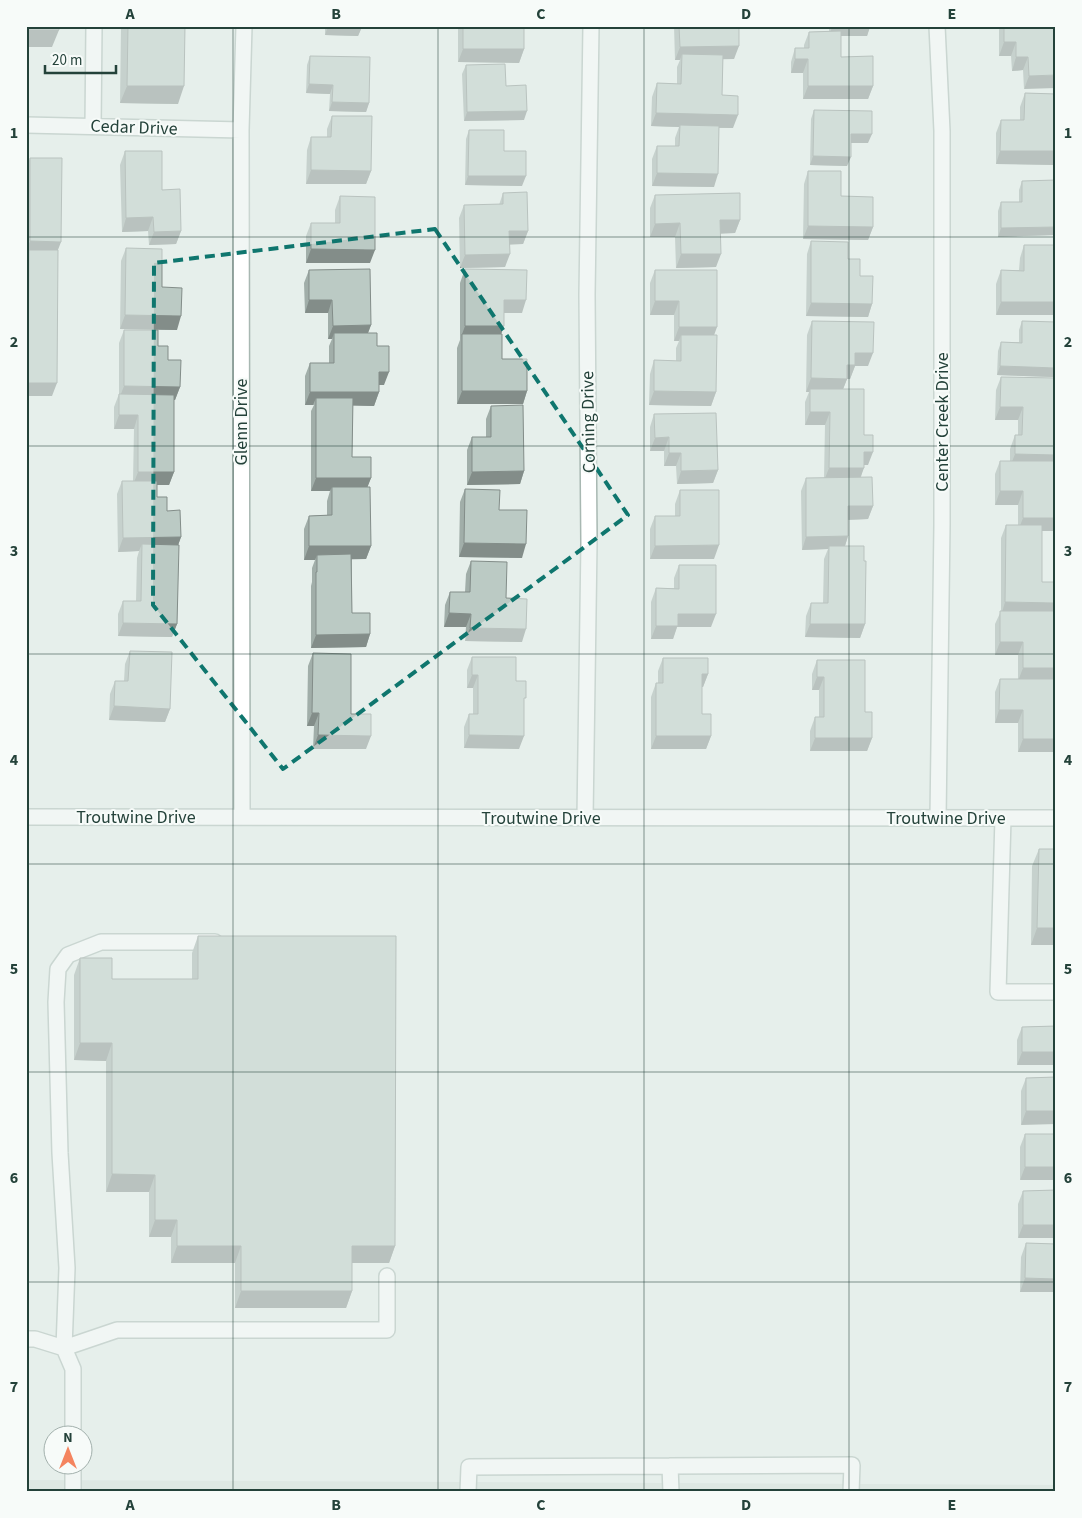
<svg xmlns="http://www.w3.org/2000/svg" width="1082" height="1518" font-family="'Source Sans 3',sans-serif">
<rect width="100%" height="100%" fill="#e6efeb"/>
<path fill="#d4dfda" d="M26,1480L1056,1485V1492H26Z"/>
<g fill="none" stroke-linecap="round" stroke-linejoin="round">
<defs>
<path id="minor" d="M937,26L942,131V525L938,818
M26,125L241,130
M93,126L94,26
M26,817L1056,818
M242,817L241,130L244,26
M585,818L589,543L587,295L591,26
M1003,818L998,992H1056
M26,1339H35L64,1348
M64,1348L117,1330H387V1276
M73,1436V1369L64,1348L67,1268L60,1153L56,1002L58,969L68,955L101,942H215
M73,1466V1492
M468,1492L469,1467L670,1466
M671,1492L670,1466L852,1465L851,1492"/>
</defs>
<use href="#minor" stroke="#a8b8b2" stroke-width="18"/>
<use href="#minor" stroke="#fff" stroke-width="15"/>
</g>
<path fill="#a1aea9" d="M121,26H185L178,104L120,103Z
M325,26H362L358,36L325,35Z
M458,26H524V49L519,63L458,62Z
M674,26H739L734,59H723L722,95L733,128H719L714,187L652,186V159L657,146H675V138L679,127L651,126L652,97L657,83L677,84V67L680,60H675Z
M829,26H870L867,36H841V57L873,86L868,99H803V73H791V62L795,48H804V45L809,32L829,31Z
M1000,26H1056L1024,89L1023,70L1012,71L1011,56H999V30Z
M310,56L369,103L366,112L329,111L330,94L306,93L307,65Z
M466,65L506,86L524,120L464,121L462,74Z
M1025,93L1056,94V165L996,164V133L1001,120H1020V107Z
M814,110L868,143H851L847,166L810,165L811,119Z
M332,116L371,171L366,184H306L307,150L311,137H327V129Z
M469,130L504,151L522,186L465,185L466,139Z
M125,151L162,190L181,231L176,244L149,245L148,231L122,232L120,165Z
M30,158L58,250L52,396H26V169Z
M808,171L841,196L873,227L868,240L803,239L804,184Z
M1022,181L1055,235L998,237V211L1001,202H1019V190Z
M503,193L528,231L523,244H509L505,267L460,268L459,218L464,205H499Z
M655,195L740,220L735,233H721L716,267L676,268L675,237H650V208Z
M340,196L370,263H306V236L311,223H335V210Z
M811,241L848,259L860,276L872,304L868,317L806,316L807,254Z
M1024,245H1056L996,315V284L1001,270H1019L1020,258Z
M126,248L162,287L177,330L120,329L121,261Z
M465,269L522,313H504V326L501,334L502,359L527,391L523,404H457V348L460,340V283Z
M309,270L371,325L368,333L377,346L384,385H379V392L374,406L353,405L352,457L371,478L367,487L371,546L366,559H352V613L370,634L366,647L311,648V586L312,582V568L315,560H304V529L309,516L327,515V501L330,491H311V411L314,405H305V376L310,363H329V346L332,339H328V313H305L304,283Z
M655,270L714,335L716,392L711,406L649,405L650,374L654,360L676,361V348L679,341H674V315H650V283Z
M812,321L868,366H855L850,379H847L843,389L864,435L868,465H864L861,477L873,506L868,519L848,520V536L845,546L865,624L860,638L805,637L806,616L811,603H823L824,559L828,549L802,550L801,491L806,478H824L825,425H805V402L809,392H806L807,335Z
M1022,321L1053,377L997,375L998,351L1001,342H1019V330Z
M124,330L158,346L168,360L180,387L175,400H174V472L169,485H157V497L167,511L181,537L178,545L177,624L172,637L118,636V614L123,601H136L137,558L139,551L118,552L117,494L122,481H133L134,429H114V407L119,394V343Z
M1001,377L1056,455V531H1042V582L1056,668V752H1018V723H995V692L1000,679H1018V655H995V624L1001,611V538L1006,525H1018V505H995V474L1000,461H1010V449L1015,435H1018V420H995L996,390Z
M491,406L524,471L520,484L467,485V450L472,437H486V419Z
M654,414L718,470L713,483L677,484L676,466H664V451H650V427Z
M465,489L499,510L522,558L459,557L460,502Z
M680,490L714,559H650V529L655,516H675V504Z
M471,561L506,598L522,642L465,641L466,627H444L445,605L450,592H465L466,574Z
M679,565L711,627H677L673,639H651V602L656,588H674V578Z
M130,651L170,709L165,722L109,720L110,694L115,681H124L125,664Z
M313,653L351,714L366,749H313L314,726H307L308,666Z
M472,657L516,681L524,704L519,749L464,748V727L469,714H473V688H467V670Z
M663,658L708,674L703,687H702V714L711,736L706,749H651V697L656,683H658V671Z
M817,660L865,712L872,738L867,751H810V731L815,717H819V690H812V674Z
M1039,849L1056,945H1031L1032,866Z
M198,936L395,1246L389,1263H352V1291L346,1308H235V1263H171V1237H149V1192H106V1061L74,1060V975L80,958L112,979H192V953Z
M1056,1026L1017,1065V1040L1022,1027Z
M1056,1077L1021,1125V1091L1026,1078Z
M1025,1134H1056L1020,1180V1147Z
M1056,1190L1018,1238V1204L1023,1191Z
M1026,1243L1056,1244V1292H1020L1021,1257Z"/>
<path fill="#838d89" d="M328,26L362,27L358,36L325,35Z
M832,27H870L867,36H829Z
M26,30H59L52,47H26Z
M1004,42H1016L1011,56H999Z
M739,46L734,59L682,60V54L680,60H675L680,47Z
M463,49H524L519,63L458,62Z
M1016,57H1028L1023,70L1012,71Z
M795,59H808L803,73H791Z
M1056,75V88L1024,89L1029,76Z
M309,84L333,85L330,94L306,93Z
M127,86H184L178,104L120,103Z
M808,86H873L868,99H803Z
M332,102L369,103L366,112L329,111Z
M527,111L524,120L464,121L467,112Z
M656,113L738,115L733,128L680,127V125L679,127L651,126Z
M851,134H872L868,143H848Z
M1000,151H1056V165L996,164Z
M813,156L851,157L847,166L810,165Z
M311,170L371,171L366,184H306Z
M657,173L718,174L714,187L652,186Z
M468,176H526L522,186L465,185Z
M153,217L148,231L122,232L126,218Z
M720,220H740L735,233L716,234Z
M680,223L675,237H650L655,224Z
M808,226L873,227L868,240L803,239Z
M1056,227L1055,235L998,237L1001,228Z
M181,231L176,244L149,245L154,232Z
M509,231H528L523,244L504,245Z
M30,241L61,242L56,255L29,250L26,255V251Z
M311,249L375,250L370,263H306Z
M510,254L505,267L460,268L465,255Z
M681,254H721L716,267L676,268Z
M309,300H332L328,313H305Z
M504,300H526L522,313H499Z
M655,301H679L674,315H650Z
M1001,302H1056V315H996Z
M811,303L872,304L868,317L806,316Z
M125,315L181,316L177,330L120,329Z
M371,325L366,338L334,333L332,339H328L333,326Z
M465,326H504L499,340L462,334L460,340Z
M679,327H717L712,341L681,335L679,341H674Z
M855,353H873L868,366H855L850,379H842L847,365Z
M1000,366L1056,368L1053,377L997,375Z
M379,372H389L384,385H374Z
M811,378L847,379L842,392L810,389L809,392H806Z
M28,383H57L52,396H26V388Z
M124,386L180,387L175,400L119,399Z
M462,391H527L523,404H457Z
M654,391L716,392L711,406L649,405Z
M310,392H379L374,406L316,405V398L313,405H305Z
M1000,407H1023L1018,420H995Z
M810,412H830L825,425H805Z
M119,415H138L134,429H114Z
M669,437L664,451H650L655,438Z
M864,452H873L868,465H860Z
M669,453H681L676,466H664Z
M1015,454L1056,455V464L1010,467Z
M829,468H864L859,481H824Z
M718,470L713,483L677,484L681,471Z
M524,471L520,484L467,485L472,472Z
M138,472H174L169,485H133Z
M316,478H371L366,491L332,487L330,491H311Z
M1000,491H1023L1018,505H995Z
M848,506H873L868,519L843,520Z
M1023,518H1056V531H1018Z
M848,536L844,549L829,546L828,549L802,550L806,537Z
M181,537L176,551L142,544L139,551L118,552L123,538Z
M464,543L526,544L522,558L459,557Z
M719,545L714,559H650L655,546Z
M309,546H371L366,559L317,560V555L315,560H304Z
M1005,602L1056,603V616H1001Z
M449,613L471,614L466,627H444Z
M678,614H716L711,627H677L673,639H651L656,626Z
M123,623L177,624L172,637L118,636Z
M810,624H865L860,638L805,637Z
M470,628L526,629L522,642L465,641Z
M370,634L366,647L311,648L316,635Z
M1000,642H1023L1018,655H995Z
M1023,668H1056V681H1018Z
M702,674H708L703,687H697Z
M472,675H478L473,688H467Z
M817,677H824L819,690H812Z
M114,706L170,709L165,722L109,720Z
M999,710H1023L1018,723H995Z
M312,713H319L314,726H307Z
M318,735L371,736L366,749H313Z
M469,735L524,736L519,749L464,748Z
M656,736H711L706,749H651Z
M815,738H872L867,751H810Z
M1023,739H1056V752H1018Z
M1037,928H1056V945H1031Z
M80,1043H112L106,1061L74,1060Z
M1022,1052H1056V1065H1017Z
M1026,1111H1056V1124L1021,1125Z
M1025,1167H1056V1180H1020Z
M112,1174L155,1175L149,1192H106Z
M155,1220H177L171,1237H149Z
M1023,1225H1056V1238H1018Z
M177,1246H241L235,1263H171Z
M352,1246H395L389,1263H346Z
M1025,1278L1056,1279V1292H1020Z
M241,1291H352L346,1308H235Z"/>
<path fill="#bbcac4" stroke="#838d89" d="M26,26H59V30H26Z
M128,26H185L184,86H127Z
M333,26H362V27Z
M463,26H524V49H463Z
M679,26H739V46L680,47Z
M832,26H870V27Z
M1004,26H1056V75L1029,76L1028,57H1016V42H1004Z
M841,31V57L873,56V86H808V59H795V48H809V32Z
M682,54L723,55L722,95L738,96V115L656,113L657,83L681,84Z
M310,56L370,57L369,103L332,102L333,85L309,84Z
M505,64L506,86L526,85L527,111L467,112L466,65Z
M1025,93L1056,94V151H1000L1001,120H1024Z
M814,110L872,111V134H851V157L813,156Z
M332,116H372L371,171L311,170V137H331Z
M680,125L719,126L718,174L657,173V146H679Z
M469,130H504V151H526V176H468Z
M125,151H162V190L180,189L181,231L154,232L153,217L126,218Z
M30,158H62L61,242L30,241Z
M808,171H841V196L873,197V227L808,226Z
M1056,180V227L1001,228V202H1022V181Z
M527,192L528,231H509L510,254L465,255L464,205L503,204V193Z
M740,193V220H720L721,254H681L680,223L655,224V195Z
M340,196L375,197V250L311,249V223H340Z
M811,241L848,242V259H860V276H873L872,304L811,303Z
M1024,245H1056V302H1001V270L1024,271Z
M126,248L162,249V287L182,288L181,316L125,315Z
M29,250H58L57,383H28Z
M370,269L371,325L333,326L332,300H309V270Z
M465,269L527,270L526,300H504V326H465Z
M655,270H717V327H679V301H655Z
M812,321L874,322L873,353H855V365H847V379L811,378Z
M1022,321L1056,322V368L1000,366L1001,342L1022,343Z
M124,330H158V346H168V360H181L180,387L124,386Z
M334,333H377V346H389V372H379V392H310V363H334Z
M462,334H502V359H527V391H462Z
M681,335H717L716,392L654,391V360L681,361Z
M1001,377L1056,378V455L1015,454V435H1022L1023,407H1000Z
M810,389H864V435H873V452H864V468H829L830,412H810Z
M119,394L174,395V472H138V415H119Z
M316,398H353L352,457H371V478H316Z
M523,405L524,471L472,472V437H491V406Z
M716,413L718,470L681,471V453H669V437L655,438L654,414Z
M1000,461H1056V518H1023V491H1000Z
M872,477L873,506H848V536L806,537V478Z
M122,481H157V497H167V511L180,510L181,537L123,538Z
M332,487H370L371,546H309V516L332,515Z
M465,489L500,490L499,510H527L526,544L464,543Z
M680,490H719V545L655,546V516H680Z
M1006,525H1042V582H1056V603L1005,602Z
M142,544L179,545L177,624L123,623V601H141Z
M829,546H864V561H866L865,624H810L811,603H828Z
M351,554L352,613H370V634L316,635V572H317V555Z
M471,561L507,562L506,598L527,599L526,629L470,628L471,614L449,613L450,592H470Z
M679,565H716V614H678V626H656V588L679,589Z
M1000,611H1056V668H1023V642H1000Z
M130,651L172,652L170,709L114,706L115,681H128Z
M313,653L351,654V714H371V736L318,735L319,713H312Z
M472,657H516V681H526V698H524V736L469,735V714H478V675H472Z
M663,658H708V674H702V714H711V736H656V683H663Z
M817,660H865V712H872V738H815V717H824V677H817Z
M1000,679H1056V739H1023V710H999Z
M1039,849H1056V928H1037Z
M198,936H396L395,1246H352V1291H241V1246H177V1220H155V1175L112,1174V1043H80V958H112V979H198Z
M1056,1026V1052H1022V1027Z
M1056,1077V1111H1026V1078Z
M1025,1134H1056V1167H1025Z
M1056,1190V1225H1023V1191Z
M1026,1243L1056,1244V1279L1025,1278Z"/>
<path d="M0 0H1082V1518H0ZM435,229L628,515L283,769L153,605L154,263Z" fill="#e6efeb" fill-opacity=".55" fill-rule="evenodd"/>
<path fill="none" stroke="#0f766e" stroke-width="4" stroke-dasharray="10 6" stroke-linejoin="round" d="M435,229L628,515L283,769L153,605L154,263Z"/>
<path fill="none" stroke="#24423a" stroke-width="1" stroke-opacity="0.55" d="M233,26V1492M438,26V1492M644,26V1492M849,26V1492M26,237H1056M26,446H1056M26,654H1056M26,864H1056M26,1072H1056M26,1282H1056"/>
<g text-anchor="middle" stroke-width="4" stroke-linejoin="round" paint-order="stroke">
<g font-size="18" fill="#24423a" stroke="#f7fbf9">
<text transform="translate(134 127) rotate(2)" y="6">Cedar Drive</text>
<text transform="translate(241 422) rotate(-90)" y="6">Glenn Drive</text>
<text transform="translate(588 422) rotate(-91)" y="6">Corning Drive</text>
<text transform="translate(942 422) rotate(-90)" y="6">Center Creek Drive</text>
<text x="136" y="823">Troutwine Drive</text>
<text x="541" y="824">Troutwine Drive</text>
<text x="946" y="824">Troutwine Drive</text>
</g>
</g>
<rect width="1082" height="1518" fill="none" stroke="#f7fbf9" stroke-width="55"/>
<g transform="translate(68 1450)"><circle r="24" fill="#f7fbf9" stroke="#a3b1ad"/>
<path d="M0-4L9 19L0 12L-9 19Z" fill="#f4845f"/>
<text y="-8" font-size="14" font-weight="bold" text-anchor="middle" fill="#24423a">N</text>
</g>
<path d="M45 65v8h71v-8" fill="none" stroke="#24423a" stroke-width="2.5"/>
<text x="52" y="65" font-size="15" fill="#24423a" stroke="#f7fbf9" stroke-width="4" paint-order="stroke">20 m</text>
<rect x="28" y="28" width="1026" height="1462" fill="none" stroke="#24423a" stroke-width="2"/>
<g font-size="16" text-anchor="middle" font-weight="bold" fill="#24423a">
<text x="130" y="19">A</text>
<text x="336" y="19">B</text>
<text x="541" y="19">C</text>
<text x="746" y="19">D</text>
<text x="952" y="19">E</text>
<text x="14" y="138">1</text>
<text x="1068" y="138">1</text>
<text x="14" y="347">2</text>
<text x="1068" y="347">2</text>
<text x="14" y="556">3</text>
<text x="1068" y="556">3</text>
<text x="14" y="765">4</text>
<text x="1068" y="765">4</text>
<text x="14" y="974">5</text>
<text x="1068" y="974">5</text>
<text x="14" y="1183">6</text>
<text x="1068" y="1183">6</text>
<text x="14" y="1392">7</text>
<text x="1068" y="1392">7</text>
<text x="130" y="1510">A</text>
<text x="336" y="1510">B</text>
<text x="541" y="1510">C</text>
<text x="746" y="1510">D</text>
<text x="952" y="1510">E</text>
</g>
</svg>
